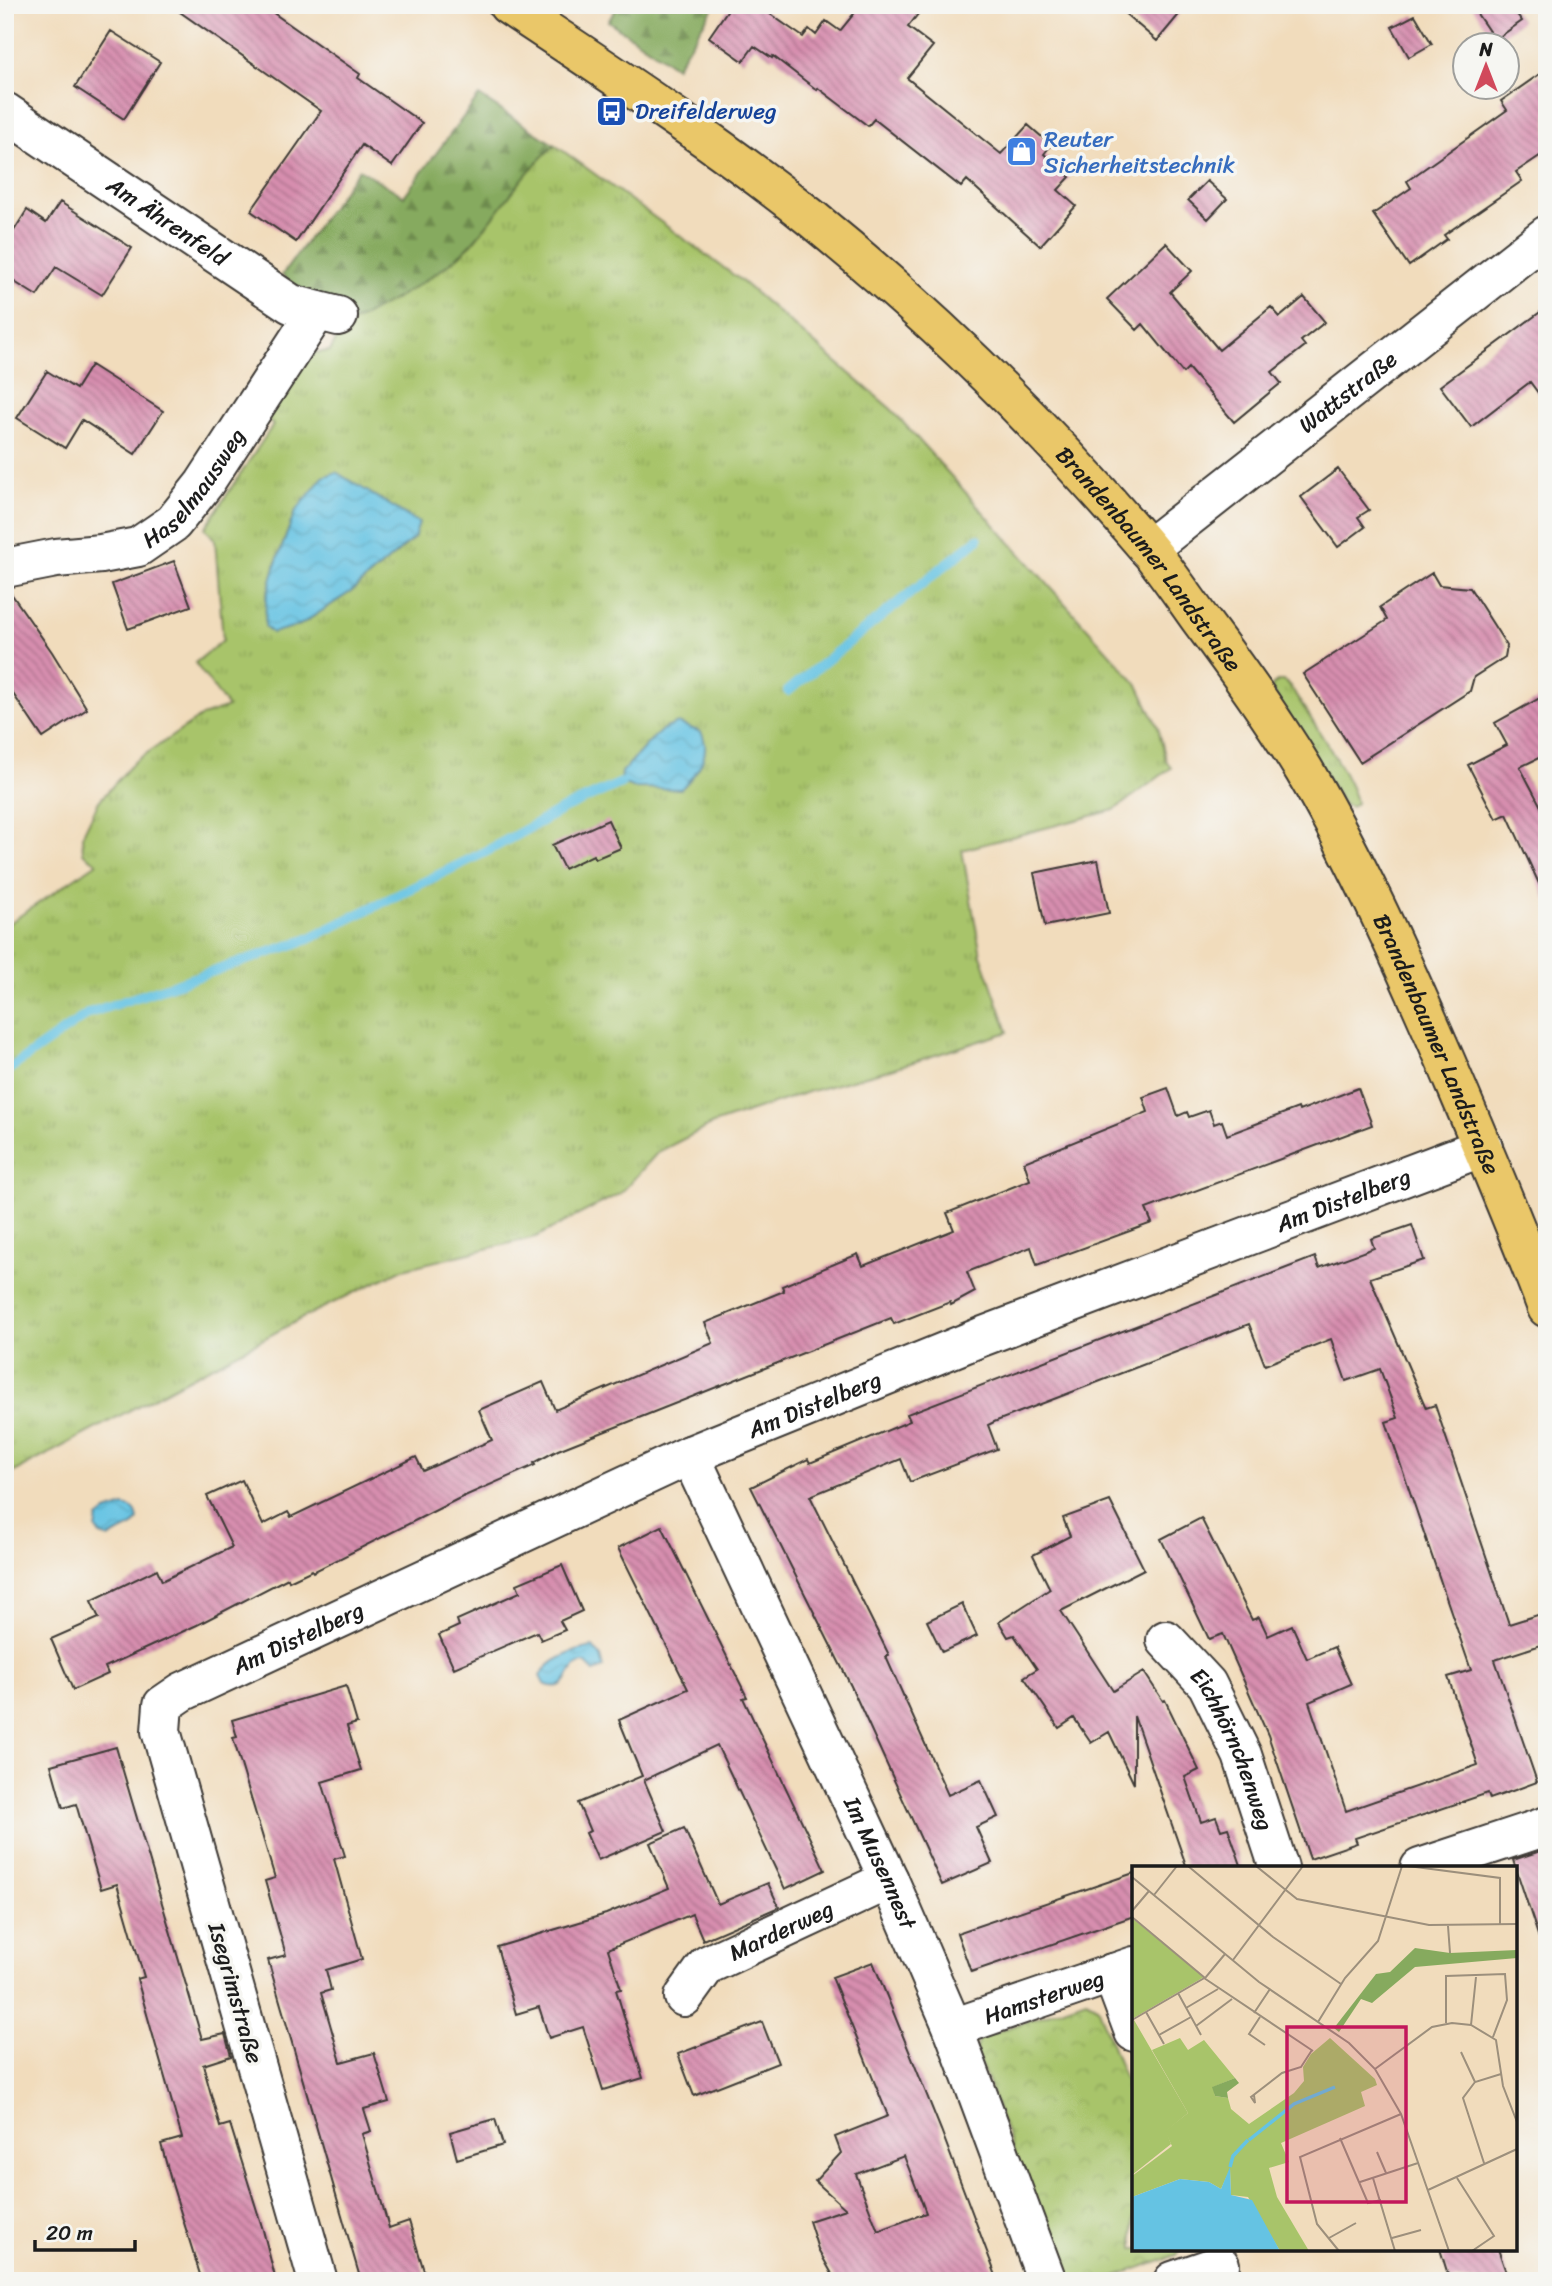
<svg xmlns="http://www.w3.org/2000/svg" width="1552" height="2286" font-family="Sriracha,sans-serif">
<defs>
<pattern id="grass-tufts" width="24" height="20" patternUnits="userSpaceOnUse" patternTransform="scale(1.75)"><rect width="24" height="20" fill="#a8c46a"/><path d="M3 7l-1-3M5 7V3M7 7l1-3M15 17l-1-3M17 17v-4M19 17l1-3" fill="none" stroke="#90a85b"/></pattern>
<pattern id="forest-firs" width="22" height="20" patternUnits="userSpaceOnUse" patternTransform="scale(1.75)"><rect width="22" height="20" fill="#86aa5e"/><path d="M5 1l3.5 6h-7zM16 11l3.5 6h-7z" fill="#6d8a4d"/></pattern>
<pattern id="park-crowns" width="20" height="18" patternUnits="userSpaceOnUse" patternTransform="scale(1.75)"><rect width="20" height="18" fill="#a8c46a"/><path d="M2 6a3 3 0 1 1 6 0M12 15a3 3 0 1 1 6 0" fill="none" stroke="#90a85b"/></pattern>
<pattern id="water-waves" width="16" height="10" patternUnits="userSpaceOnUse" patternTransform="scale(1.75)"><rect width="16" height="10" fill="#65c3e3"/><path d="M0 5q4-4 8 0t8 0" fill="none" stroke="#57a7c2"/></pattern>
<pattern id="building-back-hatch" width="6" height="6" patternUnits="userSpaceOnUse" patternTransform="scale(1.75)"><rect width="6" height="6" fill="#d78eaf"/><path d="M-1 5l2 2M0 0l6 6M5-1l2 2" fill="none" stroke="#ae738e"/></pattern>
</defs>
<rect width="100%" height="100%" fill="#f6f6f2"/>
<filter id="ink" filterUnits="userSpaceOnUse"><feTurbulence type="fractalNoise" baseFrequency=".0143" numOctaves="2"/><feDisplacementMap in="SourceGraphic" scale="14" xChannelSelector="R" yChannelSelector="G"/><feConvolveMatrix kernelMatrix="1 2 1 2 8 2 1 2 1" color-interpolation-filters="sRGB"/></filter>
<filter id="wash" filterUnits="userSpaceOnUse"><feTurbulence type="fractalNoise" baseFrequency=".00686" numOctaves="4" result="noise"/><feDisplacementMap in="SourceGraphic" scale="28" xChannelSelector="R" yChannelSelector="G"/><feGaussianBlur stdDeviation="1.57" result="paint"/><feColorMatrix in="noise" values="0 0 0 0 0 0 0 0 0 0 0 0 0 0 0 0 0 1.4 0 .05"/><feComposite in="paint" operator="in"/></filter>
<g filter="url(#wash)">
<rect width="100%" height="100%" fill="#f1dcbc"/>
<path fill="url(#grass-tufts)" stroke="#627043" stroke-width="2" fill-rule="evenodd" d="M555,145L739,279L891,409L1138,685L1158,727L1166,760L1171,768L1114,810L962,850L981,955L1008,1032L888,1070L808,1092L713,1124L658,1152L621,1193L536,1237L403,1269L308,1315L5,1477V926L97,863L83,853L82,836L99,801L134,762L202,716L228,707L195,663L223,640L215,540L205,528L273,425L263,416L304,354L330,351L343,328L445,267L472,244L536,161ZM295,512L414,538L352,591L300,625L266,599L276,563Z
M1278,681H1284L1290,686C1304,709 1354,781 1356,803L1351,807L1344,805L1272,690V686Z"/>
<path fill="url(#forest-firs)" stroke="#51633d" stroke-width="2" d="M619,5H715L676,67L608,21Z
M479,96L555,145C522,173 501,211 472,243C442,276 383,305 343,328L282,275L359,169L404,196Z"/>
<path fill="url(#park-crowns)" stroke="#627043" stroke-width="2" d="M1086,2000L1097,2006L1134,2104V2249H1180L1176,2255L1102,2281H1062L976,2051L980,2038Z"/>
<path fill="url(#water-waves)" stroke="#407080" stroke-width="2" d="M336,472L419,523L414,538L352,591L300,625L272,633L265,626L266,599L276,563L295,512L323,477Z
M678,723L701,732C713,754 697,773 681,789L635,788L621,783L622,772L650,741L663,729Z
M124,1506C134,1508 137,1511 138,1520L133,1526L109,1538L100,1535L96,1529L98,1518L106,1512Z
M593,1647L601,1657L604,1668L594,1672L585,1663C564,1663 573,1696 544,1684L540,1676C549,1659 575,1650 593,1647Z"/>
<g fill="none" stroke-linecap="round" stroke-linejoin="round">
<path stroke="#65c3e3" stroke-width="10" d="M788,691L978,539
M5,1072L89,1013L306,940L487,851L563,809L621,783"/>
</g>
<g id="blocks">
<path fill="url(#building-back-hatch)" fill-rule="evenodd" d="M170,5H262L360,74L358,78L422,123L392,166L362,145L296,242L251,211L321,111Z
M731,5H757L803,37L809,29L816,35L826,21L840,31L861,5H925L908,27L933,46L907,78L1001,154L1028,125L1051,145L1044,154L1070,177L1058,190L1076,206L1040,246L967,180L961,187L874,119L868,126L818,88L817,90L773,56L772,58L754,46L743,61L709,37Z
M1115,5H1187L1157,41Z
M1471,5H1510L1522,21L1495,40Z
M1415,15L1432,44L1409,57L1392,27Z
M111,31L160,62L124,119L75,87Z
M1547,69V151L1516,172L1522,181L1444,235L1447,239L1409,266L1373,214L1411,188L1407,181L1507,110L1501,101Z
M1207,181L1227,199L1208,219L1188,200Z
M60,202L132,248L102,295L56,267L37,296L5,276V245L27,210L46,223Z
M1166,243L1192,271L1170,292L1219,350L1271,307L1280,317L1304,297L1325,322L1301,341L1305,346L1272,372L1281,383L1234,422L1188,368L1183,373L1143,324L1137,330L1107,299Z
M1547,307V405L1530,382L1471,427L1440,386Z
M91,365L163,411L135,454L82,420L65,448L17,418L47,371L76,389Z
M1338,469L1369,510L1358,517L1365,527L1338,547L1301,497Z
M174,561L191,606L128,629L112,584Z
M1432,573L1439,585L1470,588L1507,646L1505,657L1474,677L1470,691L1360,762L1303,674L1387,620L1380,607Z
M5,589H8L52,652L87,709L43,738L5,682Z
M1547,694V754L1520,767L1547,818V901L1507,814L1496,819L1468,765L1507,745L1495,723Z
M608,820L621,848L595,859L593,855L564,869L552,845Z
M1098,860L1109,913L1045,926L1034,873Z
M1168,1088L1178,1116L1187,1112L1189,1117L1209,1110L1214,1124L1222,1121L1227,1135L1298,1108L1299,1111L1358,1088L1372,1125L1146,1209L1152,1223L1037,1265L1031,1247L967,1272L975,1292L951,1305L950,1302L894,1324L891,1318L558,1450L534,1463L535,1465L458,1499L313,1572L312,1570L289,1581L288,1578L197,1625L105,1667L108,1674L73,1690L51,1639L99,1618L91,1601L157,1569L162,1581L232,1547L207,1496L242,1480L263,1525L288,1512L291,1517L416,1457L423,1471L492,1440L479,1410L543,1382L555,1410L713,1343L705,1323L784,1291L782,1286L858,1254L863,1266L954,1230L947,1213L1030,1180L1024,1162L1148,1112L1143,1097Z
M1412,1225L1424,1260L1370,1278L1426,1408L1435,1405L1509,1624L1547,1612V1643L1495,1660L1537,1782L1490,1799L1488,1793L1355,1838L1357,1843L1310,1859L1268,1735L1223,1634L1209,1639L1161,1539L1201,1518L1252,1620L1259,1617L1268,1636L1292,1625L1307,1659L1334,1647L1351,1684L1309,1702L1346,1811L1478,1765L1448,1677L1471,1670L1386,1422L1398,1418L1380,1369L1346,1381L1331,1339L1265,1365L1249,1324L994,1422L988,1425L997,1449L910,1482L901,1459L810,1496L889,1655L886,1657L948,1795L981,1780L998,1817L976,1827L992,1863L942,1885L851,1686L751,1487L808,1459L810,1463L910,1421L907,1414L1315,1257L1319,1268L1374,1248L1371,1239Z
M1110,1501L1144,1569L1061,1611L1113,1691L1144,1672L1163,1701L1165,1700L1199,1770L1185,1777L1201,1822L1216,1817L1221,1830L1228,1828L1242,1868H1187L1134,1716V1784L1109,1732L1091,1743L1074,1718L1059,1728L1024,1677L1037,1669L1014,1635L1008,1637L999,1622L1050,1589L1033,1555L1070,1536L1063,1518Z
M662,1526L747,1697L743,1698L825,1870L785,1889L717,1745L644,1780L666,1831L598,1860L586,1833L590,1831L578,1803L642,1776L619,1720L688,1689L618,1548Z
M562,1565L582,1611L560,1621L565,1630L541,1640L537,1632L454,1668L439,1635L459,1626L457,1620L520,1592L517,1584Z
M962,1604L977,1636L942,1652L927,1621Z
M346,1686L357,1723L347,1726L361,1770L322,1782L345,1856L334,1859L362,1959L326,1970L331,1990L321,1993L341,2062L374,2053L389,2102L364,2109L371,2131L362,2134L389,2228L409,2221L427,2281H361L268,1960L286,1955L265,1881L275,1878L233,1738L237,1737L232,1720Z
M116,1747L202,2039L225,2034L231,2056L203,2065L220,2127L230,2124L263,2230L276,2281H202L172,2184L161,2144L182,2138L137,1979L144,1977L117,1884L101,1889L76,1804L63,1808L51,1765Z
M684,1828L718,1904L768,1883L779,1907L703,1940L692,1914L608,1949L621,1989L616,1990L643,2078L603,2090L583,2027L549,2038L539,2007L516,2014L497,1947L606,1914L669,1888L650,1843Z
M1547,1849V1946L1542,1947L1513,1860Z
M1134,1873V1916L971,1972L957,1933Z
M873,1962L941,2130L998,2281H836L818,2249L809,2221L846,2209L815,2181L841,2153L835,2137L888,2116L832,1977ZM904,2156L926,2213L878,2231L856,2174Z
M762,2022L778,2063L694,2096L678,2054Z
M495,2119L503,2145L457,2159L450,2132Z
M1440,2249H1498L1509,2281H1450Z"/>
</g>
</g>
<g filter="url(#ink)">
<use href="#blocks" fill-opacity="0" stroke="#3c3934" stroke-width="2"/>
<g fill="none" stroke-linecap="round" stroke-linejoin="round">
<defs>
<g id="minor">
<path id="s1" d="M5,112L291,304L338,316"/>
<path id="s2" d="M1148,549L1547,235"/>
<path id="s3" d="M5,568L56,558L101,554L138,547L173,523L204,484L317,311"/>
<path id="s4" d="M690,1455L889,1880L953,2028L1047,2281"/>
<path id="s5" d="M1166,1640L1207,1684L1242,1755L1279,1868"/>
<path d="M1420,1868L1547,1826"/>
<path d="M1112,1973L1134,2032"/>
<path id="s6" d="M684,1997L707,1965L889,1880"/>
<path id="s7" d="M953,2028L1134,1966"/>
<path id="s8" d="M318,2281L161,1731L163,1705L182,1692L690,1455L981,1337L1483,1147"/>
<path d="M1173,2281L1220,2265"/>
</g>
<g id="major">
<path id="s9" d="M508,5C610,73 714,140 810,217C932,316 1044,426 1146,546C1166,570 1184,597 1202,622C1238,670 1273,719 1304,770C1359,864 1403,963 1446,1062C1481,1144 1516,1225 1547,1308"/>
</g>
</defs>
<use href="#minor" stroke="#3c3934" stroke-width="42"/>
<use href="#major" stroke="#3c3934" stroke-width="42"/>
<use href="#minor" stroke="#fff" stroke-width="38"/>
<use href="#major" stroke="#eac769" stroke-width="38"/>
</g>
</g>
<defs>
<symbol id="bus-square" viewBox="-11 -11 22 22"><rect x="-9" y="-9" width="18" height="18" rx="4" fill="#1a4fb4" stroke="#f6f6f2"/><path d="M-5-6H5V4H4V6H2V4H-2V6H-4V4H-5ZM-3.5-4V0h7V-4ZM-3.5 1.2v1.5H-2V1.2ZM2 1.2v1.5H3.5V1.2Z" fill="#fff"/></symbol>
<symbol id="shop-square" viewBox="-11 -11 22 22"><rect x="-9" y="-9" width="18" height="18" rx="4" fill="#3f7fe0" stroke="#f6f6f2"/><path d="M-5-2.5h2.3a2.7 3.5 0 0 1 5.4 0H5L5.5 6h-11ZM-1.5-2.5h3a1.5 2.3 0 0 0-3 0Z" fill="#fff"/></symbol>
</defs>
<g fill-rule="evenodd">
<use href="#bus-square" x="594" y="94" width="35" height="35"/>
<use href="#shop-square" x="1004" y="134" width="35" height="35"/>
</g>
<g text-anchor="middle" stroke-width="7" stroke-linejoin="round" paint-order="stroke">
<g font-size="23" fill="#164399" stroke="#f6f6f2" text-anchor="start">
<text x="635" y="119">Dreifelderweg</text>
</g>
<g font-size="23" fill="#366cbe" stroke="#f6f6f2" text-anchor="start">
<text x="1044" y="147">Reuter<tspan x="1044" dy="26">Sicherheitstechnik</tspan></text>
</g>
<g font-size="23" fill="#1c1c1c" stroke="#f6f6f2">
<text dy="8" stroke="none"><textPath href="#s1" startOffset="196">Am Ährenfeld</textPath></text>
<text dy="8" stroke="none"><textPath href="#s2" startOffset="254">Wattstraße</textPath></text>
<text dy="8" stroke="none"><textPath href="#s3" startOffset="217">Haselmausweg</textPath></text>
<text dy="8" stroke="none"><textPath href="#s9" startOffset="852">Brandenbaumer Landstraße</textPath></text>
<text dy="8" stroke="none"><textPath href="#s9" startOffset="1419">Brandenbaumer Landstraße</textPath></text>
<text dy="8" stroke="none"><textPath href="#s8" startOffset="1883">Am Distelberg</textPath></text>
<text dy="8" stroke="none"><textPath href="#s8" startOffset="1316">Am Distelberg</textPath></text>
<text dy="8" stroke="none"><textPath href="#s8" startOffset="749">Am Distelberg</textPath></text>
<text dy="8" stroke="none"><textPath href="#s5" startOffset="130">Eichhörnchenweg</textPath></text>
<text dy="8" stroke="none"><textPath href="#s4" startOffset="450">Im Musennest</textPath></text>
<text dy="8" stroke="none"><textPath href="#s6" startOffset="121">Marderweg</textPath></text>
<text transform="translate(236 1993) rotate(74)" y="8">Isegrimstraße</text>
<text dy="8" stroke="none"><textPath href="#s7" startOffset="96">Hamsterweg</textPath></text>
</g>
</g>
<g transform="translate(1132 1866)">
<rect width="385" height="385" fill="#f1dcbc"/>
<path d="M48,172L56,184L72,174L103,212L81,221L83,230L96,232L99,243L117,258L162,227L172,215L171,201L179,188L198,172L243,213L245,219L229,226L233,240L149,277L157,296L137,302L145,331L177,385H148L116,331L99,329L98,303L89,323L77,316L48,313L0,331V310L40,280L33,265L56,247L20,184Z" fill="#a8c46a"/>
<path d="M283,82L318,87L385,84V92L283,101L240,137L229,133L207,166L202,162L244,108L258,106ZM103,212L107,217L95,226L96,232L83,230L80,221Z" fill="#86aa5e"/>
<path d="M0,52L72,111L0,153ZM2,154L56,247L34,265L39,278L0,309Z" fill="#a8c46a"/>
<path d="M98,301L99,329L120,334L148,385H0V331L48,313L77,316L89,323Z" fill="#65c3e3"/>
<path fill="none" stroke="#65c3e3" stroke-width="3.5" d="M117,274L162,238L203,221M98,301L101,290L116,274"/>
<path fill="none" stroke="#9c8f7c" stroke-width="2" d="M56,0L141,71L209,118M124,0L165,33L297,59L385,58M276,0L368,12V59M0,11L127,116L217,177L243,203L269,248L317,385M22,29L45,0M0,45L17,25M0,51L73,112M316,60L318,87M101,94L171,0M72,112L181,185M46,127L69,169M54,142L86,123M14,146L32,178M122,147L138,123M128,151L117,168L133,179M0,154L74,111L93,88M186,156L213,112L246,75L270,0M314,157V110L373,108L375,134L361,171M339,159L344,111M64,160L100,133M27,169L59,151M329,186L343,216M243,203L300,161L320,157L339,159L364,174L371,220L385,256M122,229L123,237L119,231L150,207L169,201L180,184M208,272L236,337L249,334M245,286L254,307M352,297L331,232L343,216L369,208M241,312L263,385M325,312L362,370L340,385M228,316L286,297M296,324L385,283M197,372L224,357M260,372L289,364M207,385L185,358L168,291L269,248"/>
<path fill="#c2185b" fill-opacity="0.15" stroke="#c2185b" stroke-width="3.5" d="M155,161H274V336H155Z"/>
<rect width="385" height="385" fill="none" stroke="#1c1c1c" stroke-width="3.5"/>
</g>
<rect width="1552" height="2286" fill="none" stroke="#f6f6f2" stroke-width="28"/>
<g transform="translate(1486 66)"><circle r="33" fill="#f6f6f2" stroke="#9f9f9c" stroke-width="2"/>
<path d="M0-5L12 26L0 18L-12 26Z" fill="#d1495b"/>
<text y="-10" font-size="19" font-weight="bold" text-anchor="middle" fill="#1c1c1c">N</text>
</g>
<path d="M35 2240v10h100v-10" fill="none" stroke="#1c1c1c" stroke-width="3.5"/>
<text x="46" y="2240" font-size="21" fill="#1c1c1c" stroke="#f6f6f2" stroke-width="5" paint-order="stroke">20 m</text>
</svg>
